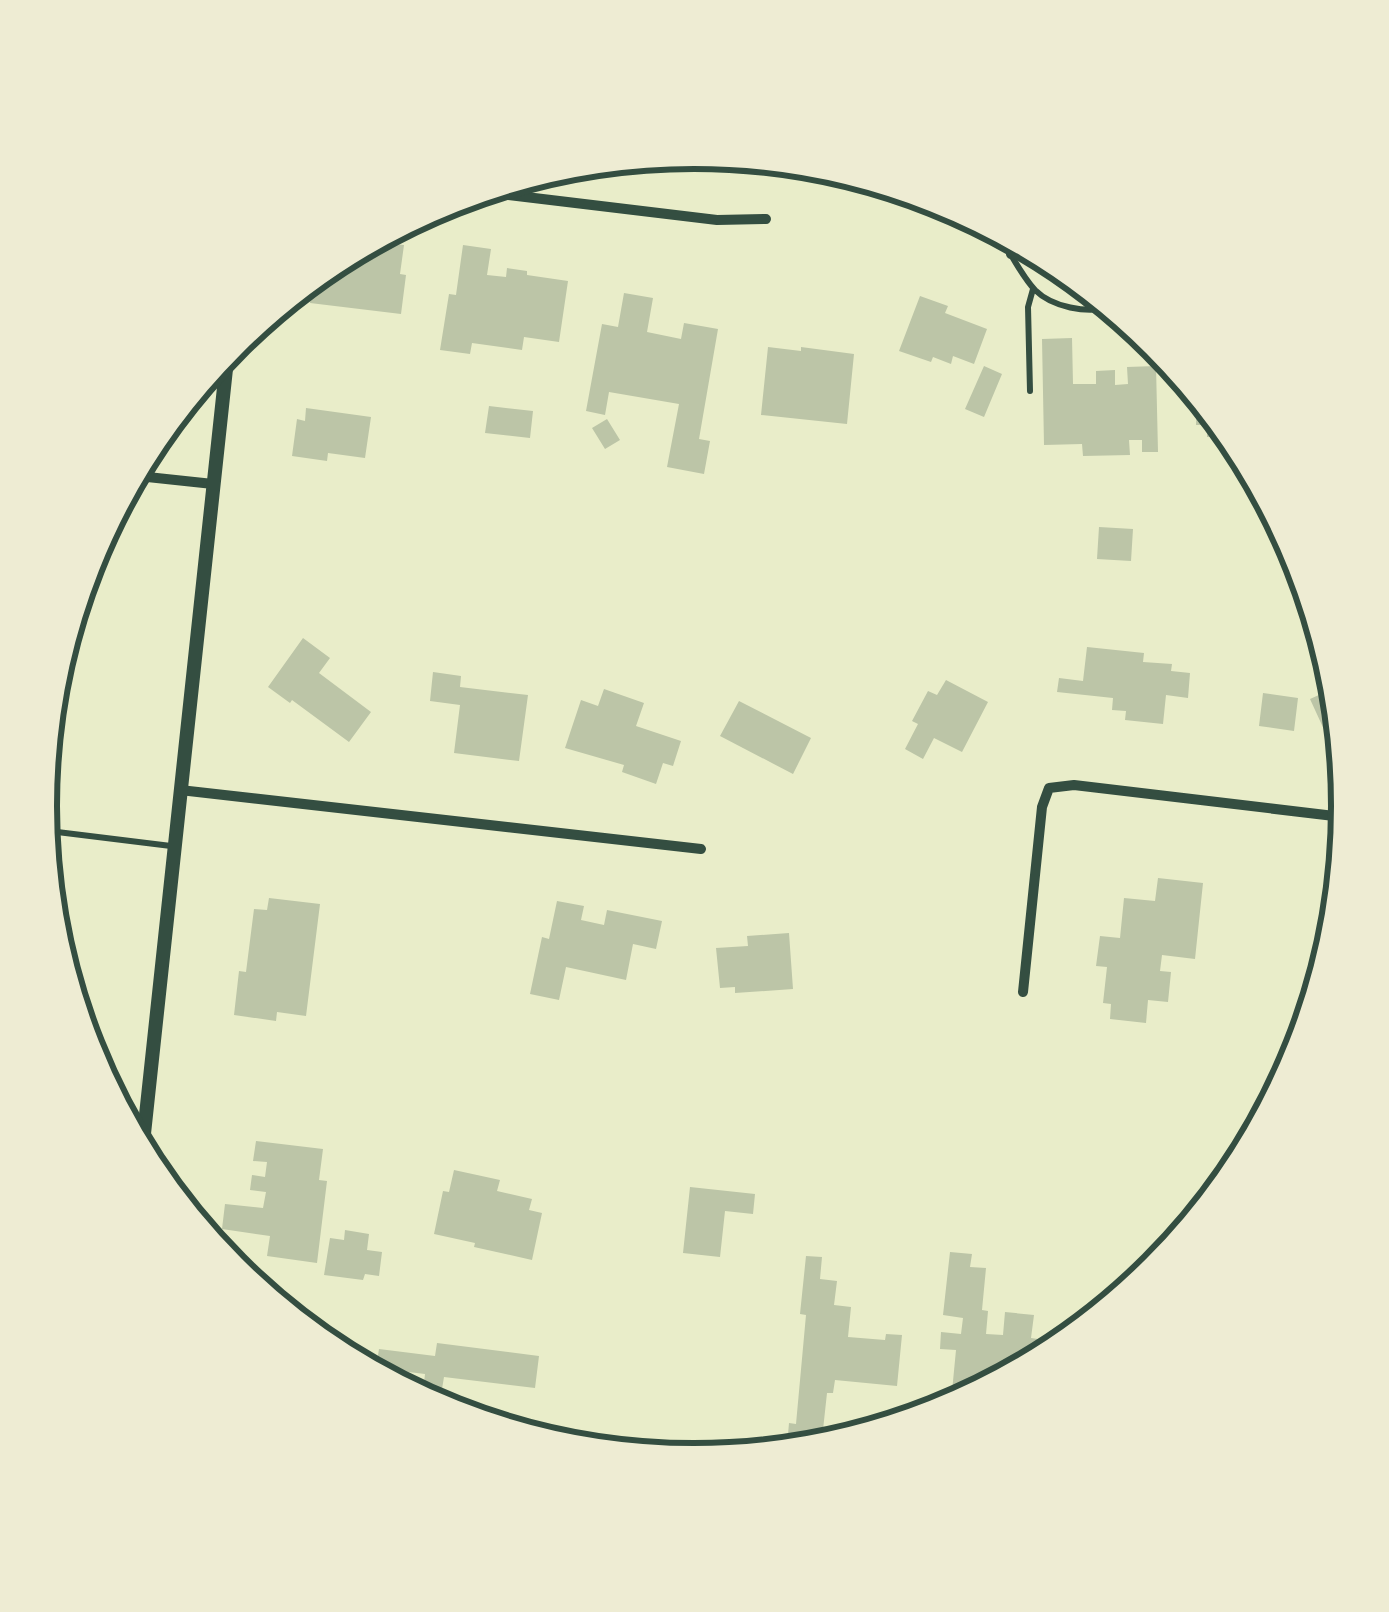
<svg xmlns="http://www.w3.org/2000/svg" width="1389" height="1612" font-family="'Noto Serif',serif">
<rect width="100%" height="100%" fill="#e9edc9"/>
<path fill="#bcc5a7" d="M377,242L404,245L400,274L406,275L401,314L310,303L312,285L355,256L374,259Z
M463,245L491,249L487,275L506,277L507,268L527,271V275L568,281L559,342L524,337L522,350L472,343L470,354L440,350L449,294L456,295Z
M624,293L653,298L647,332L681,339L684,323L718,329L699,439L710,441L704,474L667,467L679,404L609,392L605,415L586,411L602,324L618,327Z
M920,296L948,306L945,313L987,329L974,364L953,356L951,364L933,357L931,362L899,351Z
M1072,338L1073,384H1096V371L1115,370V385L1128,384L1127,367L1156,366L1158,452H1142V440H1129L1130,455L1083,456L1082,444L1044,445L1042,339Z
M768,347L801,351V347L854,354L847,424L761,415Z
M984,366L1002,374L984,417L965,409Z
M1197,396L1225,437H1207V425H1196Z
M489,406L533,411L530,438L485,433Z
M306,408L371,417L365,458L328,453L327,461L292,456L297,419L305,421Z
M607,419L620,440L605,449L592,428Z
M1279,518L1303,555L1304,557L1276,555Z
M1099,527L1133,529L1131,561L1097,559Z
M303,638L330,658L319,673L371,712L349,742L292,700L290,703L268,687Z
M1087,647L1144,653L1143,662L1172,664L1171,671L1190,673L1188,698L1166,695L1163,724L1125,720L1126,711L1112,710L1113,698L1057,692L1059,678L1083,681Z
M433,672L461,676L460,687L528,695L519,761L454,753L460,705L430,701Z
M946,680L988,702L962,752L934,738L923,759L905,749L918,724L912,721L928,691L937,695Z
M604,689L644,703L636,726L681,741L673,766L663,763L656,784L622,772L624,765L565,748L581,700L598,706Z
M1330,690L1343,755L1337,758L1310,699Z
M1263,693L1298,698L1294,731L1259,726Z
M739,701L811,738L793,774L720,736Z
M1158,878L1203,883L1195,959L1162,955L1160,971L1171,972L1168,1002L1148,1000L1146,1023L1110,1019L1111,1004L1103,1003L1107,967L1096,966L1100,936L1120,938L1124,898L1155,901Z
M269,898L320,904L306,1016L277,1012L276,1021L234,1015L239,971L246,972L254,909L267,910Z
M557,901L584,906L581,920L604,925L607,910L662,921L656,949L633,944L626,980L566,967L559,1000L530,994L542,937L549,939Z
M789,933L793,989L735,993V987L720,988L716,948L748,946L747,936Z
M1302,1050L1303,1059L1288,1081L1278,1062Z
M256,1141L323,1149L319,1180L327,1181L317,1263L267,1256L270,1236L222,1229L225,1204L263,1208L266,1192L250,1190L252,1175L265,1177L267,1162L253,1161Z
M454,1170L500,1180L497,1191L532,1199L529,1210L542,1213L532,1260L474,1247L475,1243L434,1234L443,1191L449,1192Z
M690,1187L755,1194L753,1214L725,1211L720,1257L683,1253Z
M345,1230L369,1234L367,1250L382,1252L379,1276L365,1274L363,1280L324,1275L330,1238L344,1240Z
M950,1252L972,1254L970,1267L986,1268L982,1310L988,1311L986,1334L1003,1335L1005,1312L1034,1315L1031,1338L1052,1341L1053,1330L1063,1331L1062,1337L992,1384L986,1383L985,1388L963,1403L951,1402L956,1350L940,1349L941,1332L961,1334L963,1318L943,1315Z
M806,1256L822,1257L820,1279L837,1281L834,1305L851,1307L848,1337L885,1340L886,1334L902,1335L897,1386L835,1380L833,1393H827L822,1439L787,1446L789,1423L796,1424L806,1315L800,1314Z
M437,1343L539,1356L535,1388L444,1377L440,1401L474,1405L472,1420L442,1414L422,1401L425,1374L376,1368L379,1349L435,1356Z"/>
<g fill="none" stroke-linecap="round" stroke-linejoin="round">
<path stroke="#344e41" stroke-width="6" d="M997,231C1009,250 1020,274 1035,290C1052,307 1087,314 1110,307
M1030,391L1028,307L1033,289
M41,830L171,846"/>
<path stroke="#344e41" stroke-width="10" d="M476,191L717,220L766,219
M1011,254L1033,256
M138,476L213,484
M180,790L701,849
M1023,992L1042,807L1049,788L1074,785L1351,818"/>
<path stroke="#344e41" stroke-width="14" d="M143,1143L229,341"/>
</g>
<path d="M0 0H1389V1612H0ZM57 806a637 637 0 1 1 1274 0a637 637 0 1 1-1274 0Z" fill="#eeecd3" fill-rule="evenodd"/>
<path fill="none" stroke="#344e41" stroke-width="6" d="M57 806a637 637 0 1 1 1274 0a637 637 0 1 1-1274 0Z"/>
</svg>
